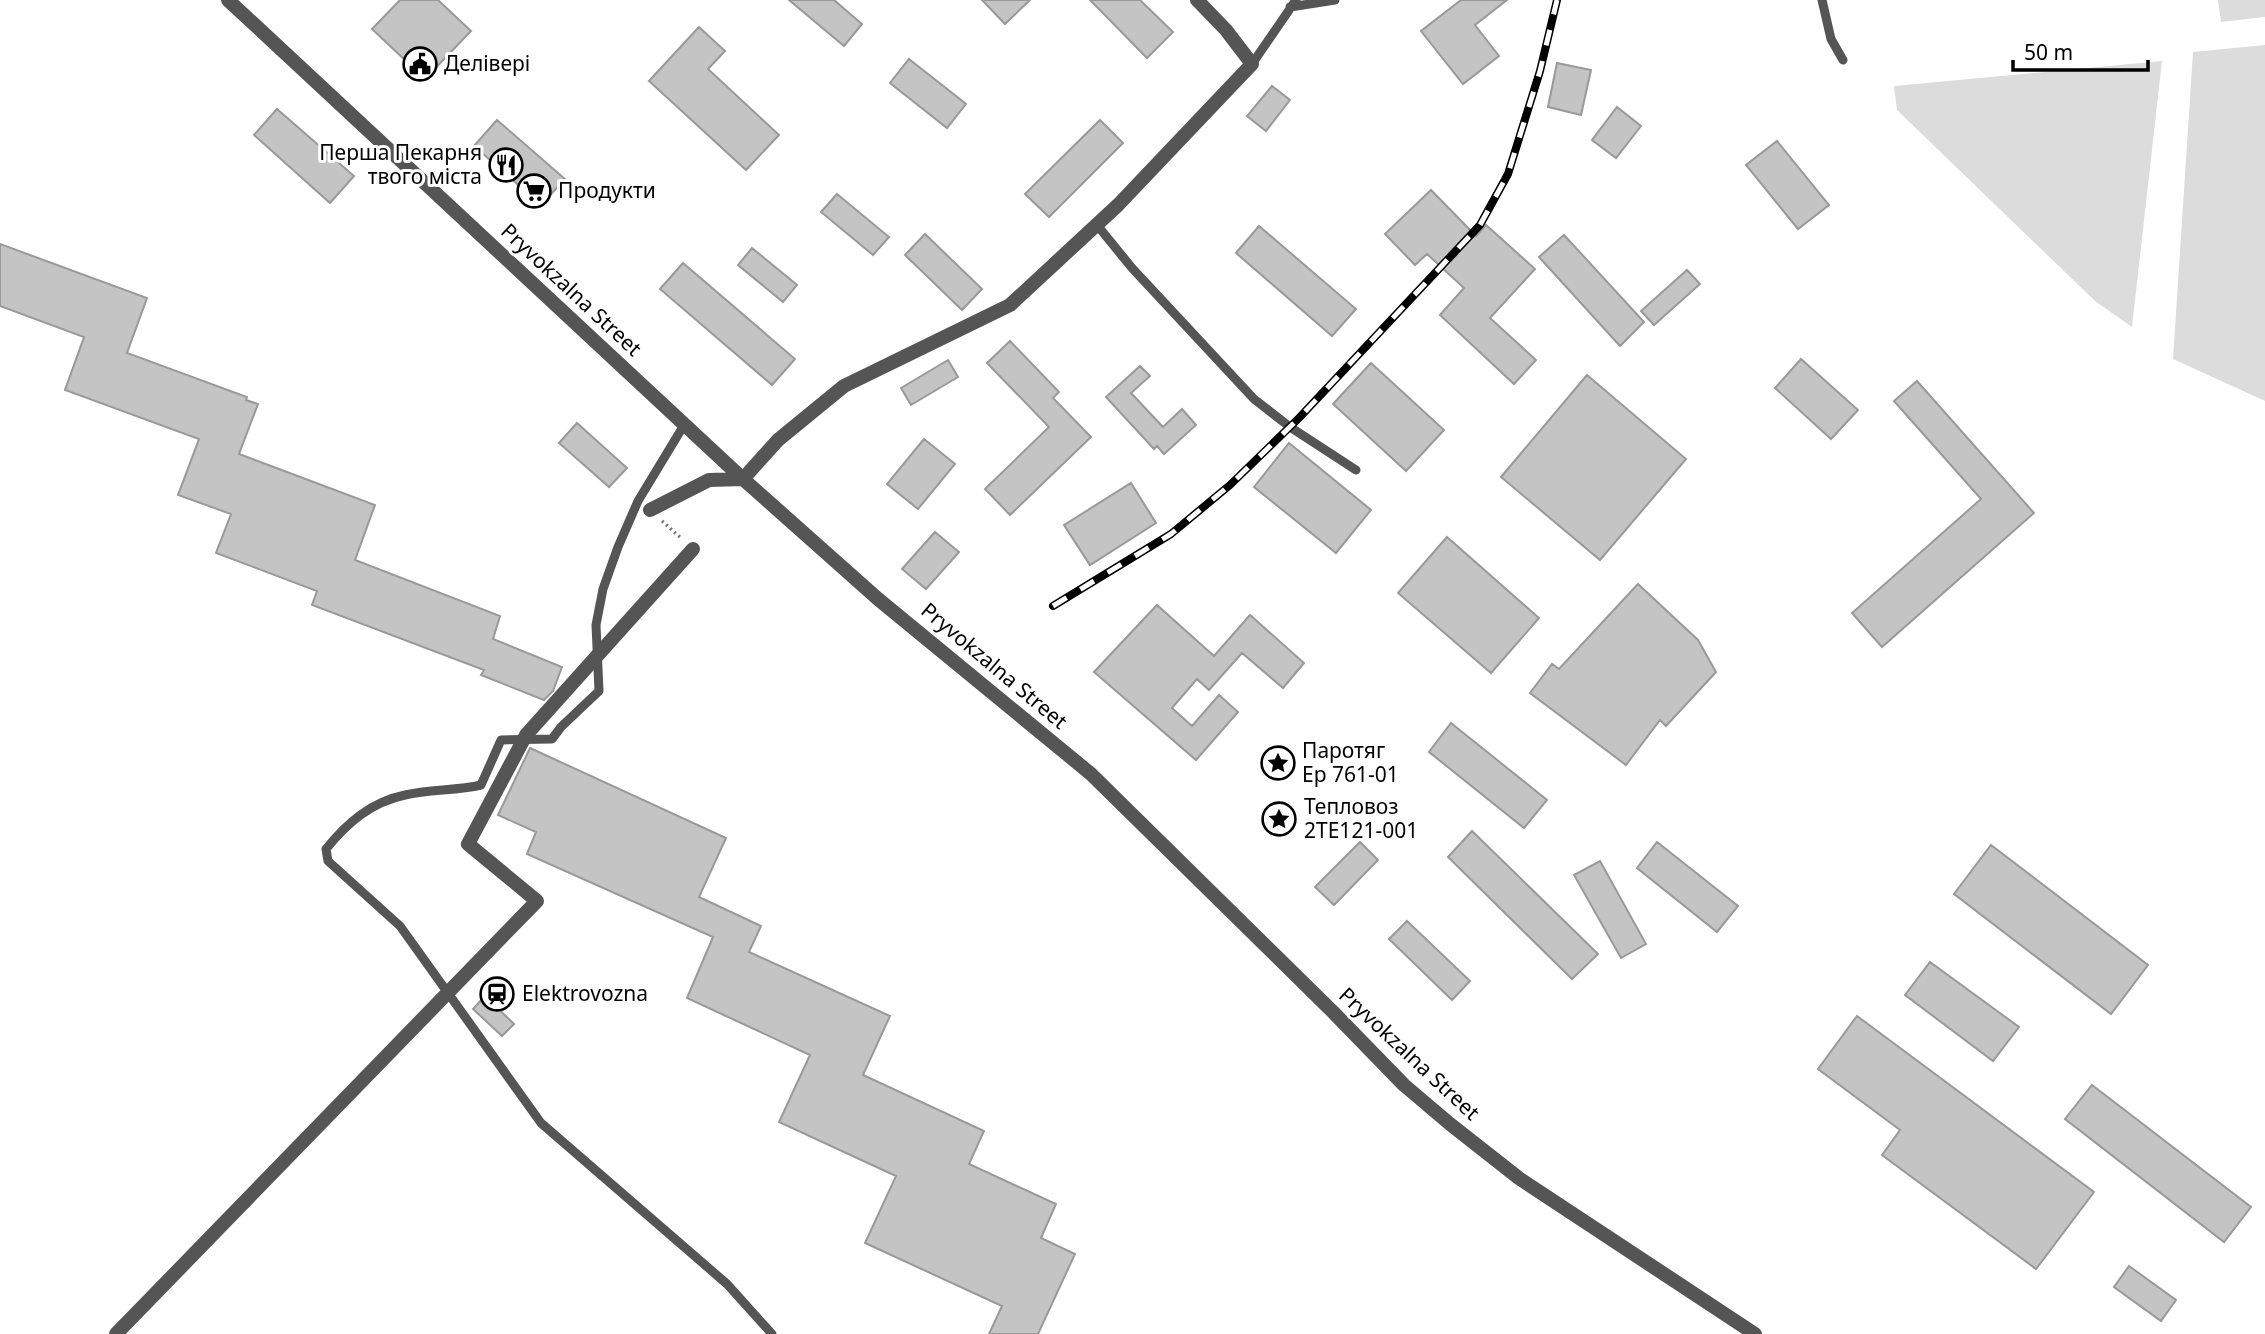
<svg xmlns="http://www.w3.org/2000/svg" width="2265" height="1334" font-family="'Noto Sans',sans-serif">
<rect width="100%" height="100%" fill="#fff"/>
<path fill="#dcdcdc" d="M2218,0H2265V17L2221,22Z
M2265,45V401L2173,359L2193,52Z
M2162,61L2132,327L2095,301L1897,110L1894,86Z"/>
<path fill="#c4c4c4" stroke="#999" stroke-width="2" d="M400,0H438L471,31L425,79L372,29Z
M789,0H834L862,24L844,46Z
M982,0H1030L1005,24Z
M1090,0H1140L1173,32L1147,58Z
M1461,0H1507L1475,25L1499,56L1463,84L1421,31Z
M699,27L725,51L708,69L779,135L746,170L649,81Z
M909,59L966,104L947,128L890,83Z
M1557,63L1591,70L1581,115L1548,107Z
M1272,86L1290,100L1266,131L1247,116Z
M1617,107L1641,126L1616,158L1592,140Z
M277,109L354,176L330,203L254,135Z
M497,120L565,179L541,205L474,146Z
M1100,120L1123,143L1049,217L1025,194Z
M1777,141L1829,205L1798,229L1746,165Z
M1431,190L1476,236L1486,225L1535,269L1490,318L1536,360L1514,384L1440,315L1464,288L1427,254L1415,265L1385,234Z
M837,194L889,237L873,255L821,212Z
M1259,226L1356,309L1332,336L1236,253Z
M925,234L982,289L962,310L905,255Z
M1564,235L1644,322L1620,346L1539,257Z
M0,244L147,298L127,353L247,397L246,400L258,404L239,454L375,505L355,560L500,616L493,639L562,667L553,691L544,700L481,675L484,670L312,605L317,591L216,553L231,514L178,495L199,439L65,390L84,337L0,306Z
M752,248L797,285L783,302L738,265Z
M683,263L795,359L772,385L660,289Z
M1687,270L1700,284L1654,325L1641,311Z
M1010,341L1059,392L1053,398L1091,437L1010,515L985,489L1049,427L987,363Z
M1801,359L1858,410L1831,439L1775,388Z
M948,360L958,377L911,405L901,388Z
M1371,363L1444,430L1406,471L1333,404Z
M1140,366L1150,376L1131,393L1163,427L1182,409L1196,425L1164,454L1157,446L1154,449L1106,397Z
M1587,375L1686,459L1600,560L1501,477Z
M1917,381L2034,513L1882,647L1852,613L1981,499L1894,401Z
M577,423L627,468L609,487L559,443Z
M924,439L955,464L918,509L887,484Z
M1289,443L1371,510L1336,553L1254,487Z
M1131,483L1156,523L1090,565L1064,525Z
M935,532L959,552L926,589L902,569Z
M1447,537L1539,618L1491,673L1398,593Z
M1638,584L1698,640L1716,672L1666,726L1660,720L1626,765L1530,693L1552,664L1559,669Z
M1157,605L1214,656L1250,615L1304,663L1283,688L1242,653L1209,690L1197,679L1172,708L1192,726L1219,695L1238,712L1196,760L1094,672Z
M1451,723L1547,800L1524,828L1429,752Z
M530,748L726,838L699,897L761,926L749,952L890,1016L863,1075L984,1131L969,1164L1056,1204L1041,1238L1075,1254L1038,1334H989L1002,1306L865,1243L896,1176L779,1122L810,1055L687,998L713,937L527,854L536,832L498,815Z
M1472,831L1598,954L1572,979L1448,857Z
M1360,842L1378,860L1334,905L1315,887Z
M1657,842L1738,906L1717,932L1637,868Z
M1991,845L2148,965L2111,1014L1954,894Z
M1600,861L1646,944L1621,958L1574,875Z
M1407,921L1470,981L1452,1000L1389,939Z
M1930,962L2019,1027L1993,1061L1905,995Z
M485,996L514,1024L502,1036L473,1009Z
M1857,1016L2094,1192L2036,1269L1882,1155L1900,1130L1818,1069Z
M2092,1085L2251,1207L2224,1242L2065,1119Z
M2129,1266L2176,1300L2161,1321L2114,1287Z"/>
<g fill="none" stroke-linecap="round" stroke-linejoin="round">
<path stroke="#777" stroke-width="3.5" stroke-dasharray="2 3.5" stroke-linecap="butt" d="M662,521L682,539"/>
<path stroke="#555" stroke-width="9" d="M1822,0L1831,39L1843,60
M1290,7L1335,0
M1252,64L1296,0
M1097,225L1132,268L1254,399L1290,427L1356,470
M684,425L638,501L618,547L603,589L596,625L599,691L561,727L552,739L501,740L481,785C456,791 430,789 405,795C371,802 347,823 326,849L328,861L400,926L541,1123L727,1284L772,1334"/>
<path stroke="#555" stroke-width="14" d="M228,0L743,479L878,599L1091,774L1334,1013L1404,1085L1450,1124L1520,1179L1755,1334
M650,510L709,480L743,479L778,440L844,386L1010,305L1118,205L1252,64L1226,30L1197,0"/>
<defs>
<path id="rail" d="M1053,606L1171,534L1230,485L1299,418L1480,225L1508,174L1540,71L1557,0"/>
</defs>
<use href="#rail" stroke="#000" stroke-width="8"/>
<use href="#rail" stroke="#fff" stroke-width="5" stroke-dasharray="16" stroke-linecap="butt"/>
<path stroke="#555" stroke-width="14" d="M116,1334L537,901L468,844L526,735L693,549"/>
</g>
<defs>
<symbol id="civic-ring" viewBox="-11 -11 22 22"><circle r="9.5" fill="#fff" stroke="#000" stroke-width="1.5"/><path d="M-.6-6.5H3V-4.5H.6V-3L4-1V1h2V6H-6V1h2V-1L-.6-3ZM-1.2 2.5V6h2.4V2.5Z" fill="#000"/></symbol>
<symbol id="restaurant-ring" viewBox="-11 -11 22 22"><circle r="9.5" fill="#fff" stroke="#000" stroke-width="1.5"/><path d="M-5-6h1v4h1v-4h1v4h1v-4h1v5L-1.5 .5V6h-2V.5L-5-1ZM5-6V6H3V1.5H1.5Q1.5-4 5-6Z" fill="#000"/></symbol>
<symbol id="supermarket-ring" viewBox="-11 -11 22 22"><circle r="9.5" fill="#fff" stroke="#000" stroke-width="1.5"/><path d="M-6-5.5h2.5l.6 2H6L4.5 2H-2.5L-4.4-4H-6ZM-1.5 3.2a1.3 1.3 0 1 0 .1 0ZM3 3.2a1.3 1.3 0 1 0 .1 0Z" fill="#000"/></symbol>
<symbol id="sight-ring" viewBox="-11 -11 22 22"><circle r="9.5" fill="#fff" stroke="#000" stroke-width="1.5"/><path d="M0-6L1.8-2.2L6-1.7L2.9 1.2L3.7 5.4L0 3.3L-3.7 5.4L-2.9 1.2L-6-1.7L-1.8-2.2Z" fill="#000"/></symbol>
<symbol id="station-ring" viewBox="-11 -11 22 22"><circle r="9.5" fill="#fff" stroke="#000" stroke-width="1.5"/><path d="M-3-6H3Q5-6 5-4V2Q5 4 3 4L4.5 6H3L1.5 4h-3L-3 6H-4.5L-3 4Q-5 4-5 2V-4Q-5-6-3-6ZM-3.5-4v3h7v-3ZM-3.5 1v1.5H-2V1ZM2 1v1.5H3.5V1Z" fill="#000"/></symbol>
</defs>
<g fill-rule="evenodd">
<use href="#civic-ring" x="401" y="45" width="38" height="38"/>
<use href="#restaurant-ring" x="487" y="146" width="38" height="38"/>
<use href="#supermarket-ring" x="515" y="172" width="38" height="38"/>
<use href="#sight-ring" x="1259" y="744" width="38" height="38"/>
<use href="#sight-ring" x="1260" y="800" width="38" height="38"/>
<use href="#station-ring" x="478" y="975" width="38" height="38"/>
</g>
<g text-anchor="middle" stroke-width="6" stroke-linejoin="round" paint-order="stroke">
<g font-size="21" fill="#000" stroke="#fff" text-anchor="start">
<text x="444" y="71">Делівері</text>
<text x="482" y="160" text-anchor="end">Перша Пекарня<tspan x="482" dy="24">твого мiста</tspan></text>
<text x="558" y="198">Продукти</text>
<text x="1302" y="758">Паротяг<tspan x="1302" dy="24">Ер 761-01</tspan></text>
<text x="1304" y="814">Тепловоз<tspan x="1304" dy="24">2ТЕ121-001</tspan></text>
<text x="522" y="1001">Elektrovozna</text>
</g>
<g font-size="21" fill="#000" stroke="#fff">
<text transform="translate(571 290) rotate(43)" y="7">Pryvokzalna Street</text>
<text transform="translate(994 666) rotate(40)" y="7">Pryvokzalna Street</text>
<text transform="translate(1409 1054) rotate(43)" y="7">Pryvokzalna Street</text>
</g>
</g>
<path d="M2013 60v10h135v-10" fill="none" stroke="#000000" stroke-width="3.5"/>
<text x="2024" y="60" font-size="21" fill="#000000" stroke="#ffffff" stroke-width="5" paint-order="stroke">50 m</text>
</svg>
